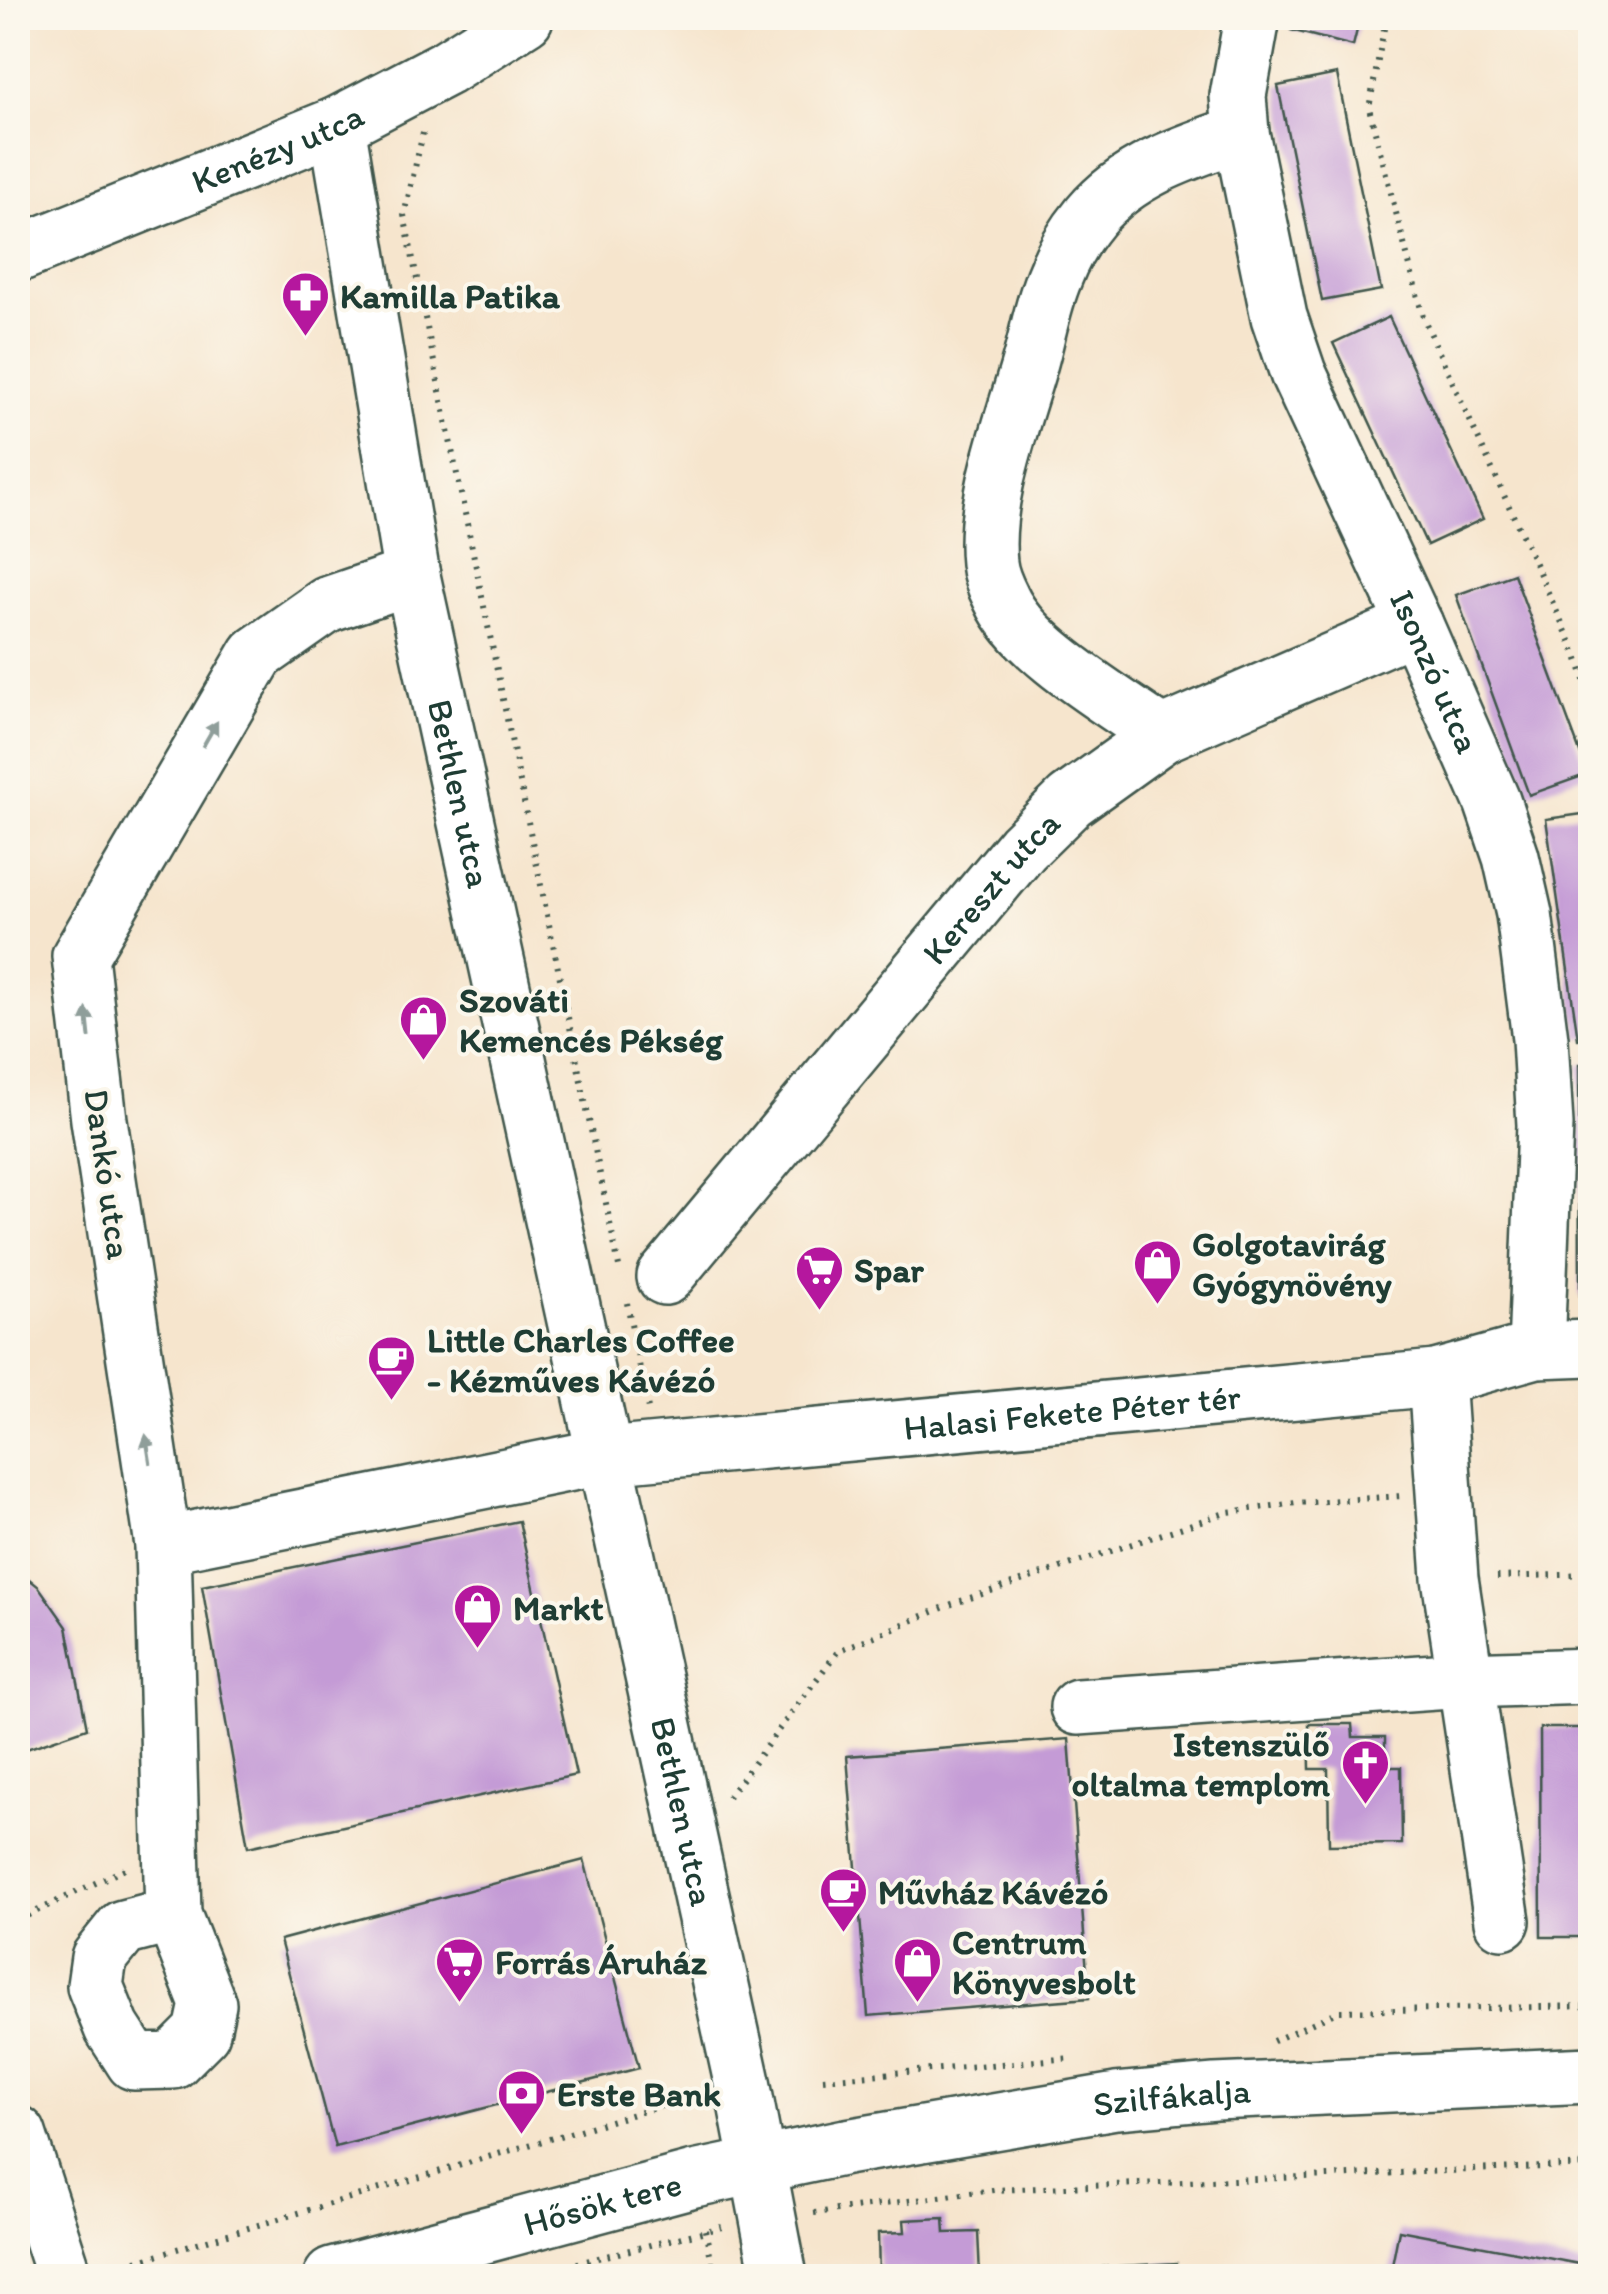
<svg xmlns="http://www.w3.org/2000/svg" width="1608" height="2294" font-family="Itim,sans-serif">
<rect width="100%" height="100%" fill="#fbf7ec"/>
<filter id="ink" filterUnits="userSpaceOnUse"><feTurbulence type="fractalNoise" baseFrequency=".01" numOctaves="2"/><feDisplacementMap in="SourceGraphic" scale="20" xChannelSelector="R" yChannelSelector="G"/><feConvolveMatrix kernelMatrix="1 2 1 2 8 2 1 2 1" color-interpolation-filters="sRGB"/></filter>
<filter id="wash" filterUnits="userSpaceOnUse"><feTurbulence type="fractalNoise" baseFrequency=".0048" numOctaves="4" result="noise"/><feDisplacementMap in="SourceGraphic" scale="40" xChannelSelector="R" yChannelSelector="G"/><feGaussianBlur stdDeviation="2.25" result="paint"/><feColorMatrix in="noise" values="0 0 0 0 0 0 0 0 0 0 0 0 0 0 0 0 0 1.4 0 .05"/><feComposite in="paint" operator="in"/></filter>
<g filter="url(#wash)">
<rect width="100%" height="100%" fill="#f6e5cd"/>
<g id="blocks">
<path fill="#c49bd6" d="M1294,18H1360L1353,46L1291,30Z
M1337,74L1381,290L1322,301L1278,86Z
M1389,317L1483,519L1427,545L1333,343Z
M1514,574L1588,774L1529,795L1456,595Z
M1590,813V1038L1578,1039L1546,819Z
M1579,1064H1590V1296H1580Z
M1586,1403H1590V1454H1587Z
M519,1521L576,1775L248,1847L202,1586Z
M18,1570L39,1587L67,1627L87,1728L18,1752Z
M1309,1724H1352L1353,1737H1385V1767H1401L1402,1844L1329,1845L1328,1769H1310Z
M1540,1728H1590V1937H1541Z
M1069,1739L1089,1998L868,2016L847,1756Z
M584,1860L639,2068L335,2147L280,1940Z
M944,2218L945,2233L978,2232L980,2276H879L878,2233L905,2232L904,2220Z
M1399,2230L1590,2266V2276H1390Z
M1177,2263L1178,2276H1104L1103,2267Z"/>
</g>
</g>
<g filter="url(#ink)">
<use href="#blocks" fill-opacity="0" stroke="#3f564b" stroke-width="2.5"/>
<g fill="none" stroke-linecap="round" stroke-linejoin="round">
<defs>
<g id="minor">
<path id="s1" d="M1252,18L1238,96L1241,133L1279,317L1298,373L1415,625L1492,801L1511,857L1524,914L1540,1039L1545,1125L1536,1350"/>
<path id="s2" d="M337,125L412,576L742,2082L779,2276"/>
<path id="s3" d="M18,254L337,125L446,68L525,18"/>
<path d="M1162,735C1116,702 1024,650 1001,598C996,588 990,574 989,563C982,500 1013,422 1030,362C1038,334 1043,302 1055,275C1063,254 1076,233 1090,216C1129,170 1186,152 1241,133"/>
<path id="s4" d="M665,1277L1023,847L1070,801L1162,735L1415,625"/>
<path d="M1436,1378L1450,1578L1502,1921"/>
<path id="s5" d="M163,1545L606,1456L1436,1378L1536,1350L1590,1348"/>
<path d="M1078,1707L1464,1680L1590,1676"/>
<path d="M173,1915L208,2004L202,2032L173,2061L134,2062L112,2028L95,1986L99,1958L123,1928L173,1915L163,1545L99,1120L80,956L257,654L327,605L412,576"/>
<path d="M18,2134L64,2276"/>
<path id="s6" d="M332,2276L694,2179L846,2147L1116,2101L1215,2092L1590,2075"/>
</g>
</defs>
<use href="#minor" stroke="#3f564b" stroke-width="60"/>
<path stroke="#3f564b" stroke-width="6" stroke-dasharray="2.5 8" stroke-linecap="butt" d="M1386,18L1369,108L1423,317L1577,656L1590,696
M423,133L404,215L619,1267
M627,1303L648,1409
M1497,1577L1590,1574
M728,1797L838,1651L952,1604L1228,1512L1296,1503L1402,1496
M18,1920L129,1867
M1273,2041L1339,2011L1590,2006
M823,2079L1072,2058
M814,2213L994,2190L1590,2165
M705,2230L715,2276
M106,2270L671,2103
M526,2276L722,2227"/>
<use href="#minor" stroke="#fff" stroke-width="55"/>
</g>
<defs><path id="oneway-solid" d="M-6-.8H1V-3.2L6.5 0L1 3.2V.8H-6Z" transform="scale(2.5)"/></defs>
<g fill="#8f9e9a">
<use href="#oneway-solid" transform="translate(210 734) rotate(-60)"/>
<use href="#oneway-solid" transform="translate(88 1023) rotate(-96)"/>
<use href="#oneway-solid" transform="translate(148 1449) rotate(-99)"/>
</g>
</g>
<defs>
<symbol id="pharmacy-pin" viewBox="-11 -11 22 30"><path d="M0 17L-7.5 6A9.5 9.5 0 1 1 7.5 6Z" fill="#b5179e" stroke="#fbf7ec"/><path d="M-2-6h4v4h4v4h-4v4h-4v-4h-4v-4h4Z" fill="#fff"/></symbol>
<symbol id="shop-pin" viewBox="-11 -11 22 30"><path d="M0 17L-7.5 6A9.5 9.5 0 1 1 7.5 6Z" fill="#b5179e" stroke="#fbf7ec"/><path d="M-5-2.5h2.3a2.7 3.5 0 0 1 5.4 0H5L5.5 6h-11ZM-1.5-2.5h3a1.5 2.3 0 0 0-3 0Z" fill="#fff"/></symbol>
<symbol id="supermarket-pin" viewBox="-11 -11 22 30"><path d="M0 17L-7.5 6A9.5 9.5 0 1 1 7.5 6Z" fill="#b5179e" stroke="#fbf7ec"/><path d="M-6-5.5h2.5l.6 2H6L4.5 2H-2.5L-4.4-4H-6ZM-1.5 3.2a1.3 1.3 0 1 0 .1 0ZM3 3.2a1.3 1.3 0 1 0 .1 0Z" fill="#fff"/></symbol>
<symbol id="cafe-pin" viewBox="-11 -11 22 30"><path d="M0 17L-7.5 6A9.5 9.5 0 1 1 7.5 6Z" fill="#b5179e" stroke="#fbf7ec"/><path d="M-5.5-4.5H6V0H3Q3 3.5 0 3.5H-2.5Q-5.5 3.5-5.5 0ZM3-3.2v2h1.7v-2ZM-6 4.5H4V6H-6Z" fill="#fff"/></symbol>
<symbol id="church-pin" viewBox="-11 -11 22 30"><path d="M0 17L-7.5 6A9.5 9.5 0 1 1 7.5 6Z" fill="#b5179e" stroke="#fbf7ec"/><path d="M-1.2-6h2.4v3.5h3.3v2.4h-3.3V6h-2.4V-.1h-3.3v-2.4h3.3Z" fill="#fff"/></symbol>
<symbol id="bank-pin" viewBox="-11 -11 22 30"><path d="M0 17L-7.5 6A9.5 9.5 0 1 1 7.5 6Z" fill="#b5179e" stroke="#fbf7ec"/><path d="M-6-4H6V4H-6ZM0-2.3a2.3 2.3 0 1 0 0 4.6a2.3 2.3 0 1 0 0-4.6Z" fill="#fff"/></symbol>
</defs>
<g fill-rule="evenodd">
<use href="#pharmacy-pin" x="278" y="268" width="55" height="75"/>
<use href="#shop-pin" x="396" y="992" width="55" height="75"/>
<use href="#shop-pin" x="1130" y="1236" width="55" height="75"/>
<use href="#supermarket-pin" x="792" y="1242" width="55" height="75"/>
<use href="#cafe-pin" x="364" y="1332" width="55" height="75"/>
<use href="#shop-pin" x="450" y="1580" width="55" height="75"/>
<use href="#church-pin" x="1338" y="1736" width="55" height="75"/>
<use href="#cafe-pin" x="816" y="1864" width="55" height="75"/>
<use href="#supermarket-pin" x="432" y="1934" width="55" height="75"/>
<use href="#shop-pin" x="890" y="1934" width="55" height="75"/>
<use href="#bank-pin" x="494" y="2066" width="55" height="75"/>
</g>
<g text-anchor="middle" stroke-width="8" stroke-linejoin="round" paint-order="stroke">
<g font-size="35" fill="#1f3d34" stroke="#fbf7ec">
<text dy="12" stroke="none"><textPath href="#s3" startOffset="280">Kenézy utca</textPath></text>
<text dy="12" stroke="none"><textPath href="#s1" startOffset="692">Isonzó utca</textPath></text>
<text dy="12" stroke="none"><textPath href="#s2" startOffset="680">Bethlen utca</textPath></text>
<text dy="12" stroke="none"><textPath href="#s4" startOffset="508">Kereszt utca</textPath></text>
<text transform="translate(108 1174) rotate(82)" y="12">Dankó utca</text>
<text dy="12" stroke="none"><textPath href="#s5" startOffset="920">Halasi Fekete Péter tér</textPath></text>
<text dy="12" stroke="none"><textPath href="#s2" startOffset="1722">Bethlen utca</textPath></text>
<text dy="12" stroke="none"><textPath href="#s6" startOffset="860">Szilfákalja</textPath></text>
<text dy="12" stroke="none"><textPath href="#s6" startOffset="280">Hősök tere</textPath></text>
</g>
<g font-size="35" font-weight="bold" fill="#1f3d34" stroke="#fbf7ec" text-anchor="start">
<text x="340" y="308">Kamilla Patika</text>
<text x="459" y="1012">Szováti<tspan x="459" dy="40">Kemencés Pékség</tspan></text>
<text x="1192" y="1256">Golgotavirág<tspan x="1192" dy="40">Gyógynövény</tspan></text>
<text x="854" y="1282">Spar</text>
<text x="427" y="1352">Little Charles Coffee<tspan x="427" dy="40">- Kézműves Kávézó</tspan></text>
<text x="513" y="1620">Markt</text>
<text x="1330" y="1756" text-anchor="end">Istenszülő<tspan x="1330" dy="40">oltalma templom</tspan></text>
<text x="878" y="1904">Művház Kávézó</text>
<text x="952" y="1954">Centrum<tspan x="952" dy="40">Könyvesbolt</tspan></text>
<text x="495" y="1974">Forrás Áruház</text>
<text x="557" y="2106">Erste Bank</text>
</g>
</g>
<rect width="1608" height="2294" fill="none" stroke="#fbf7ec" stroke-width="60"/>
</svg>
